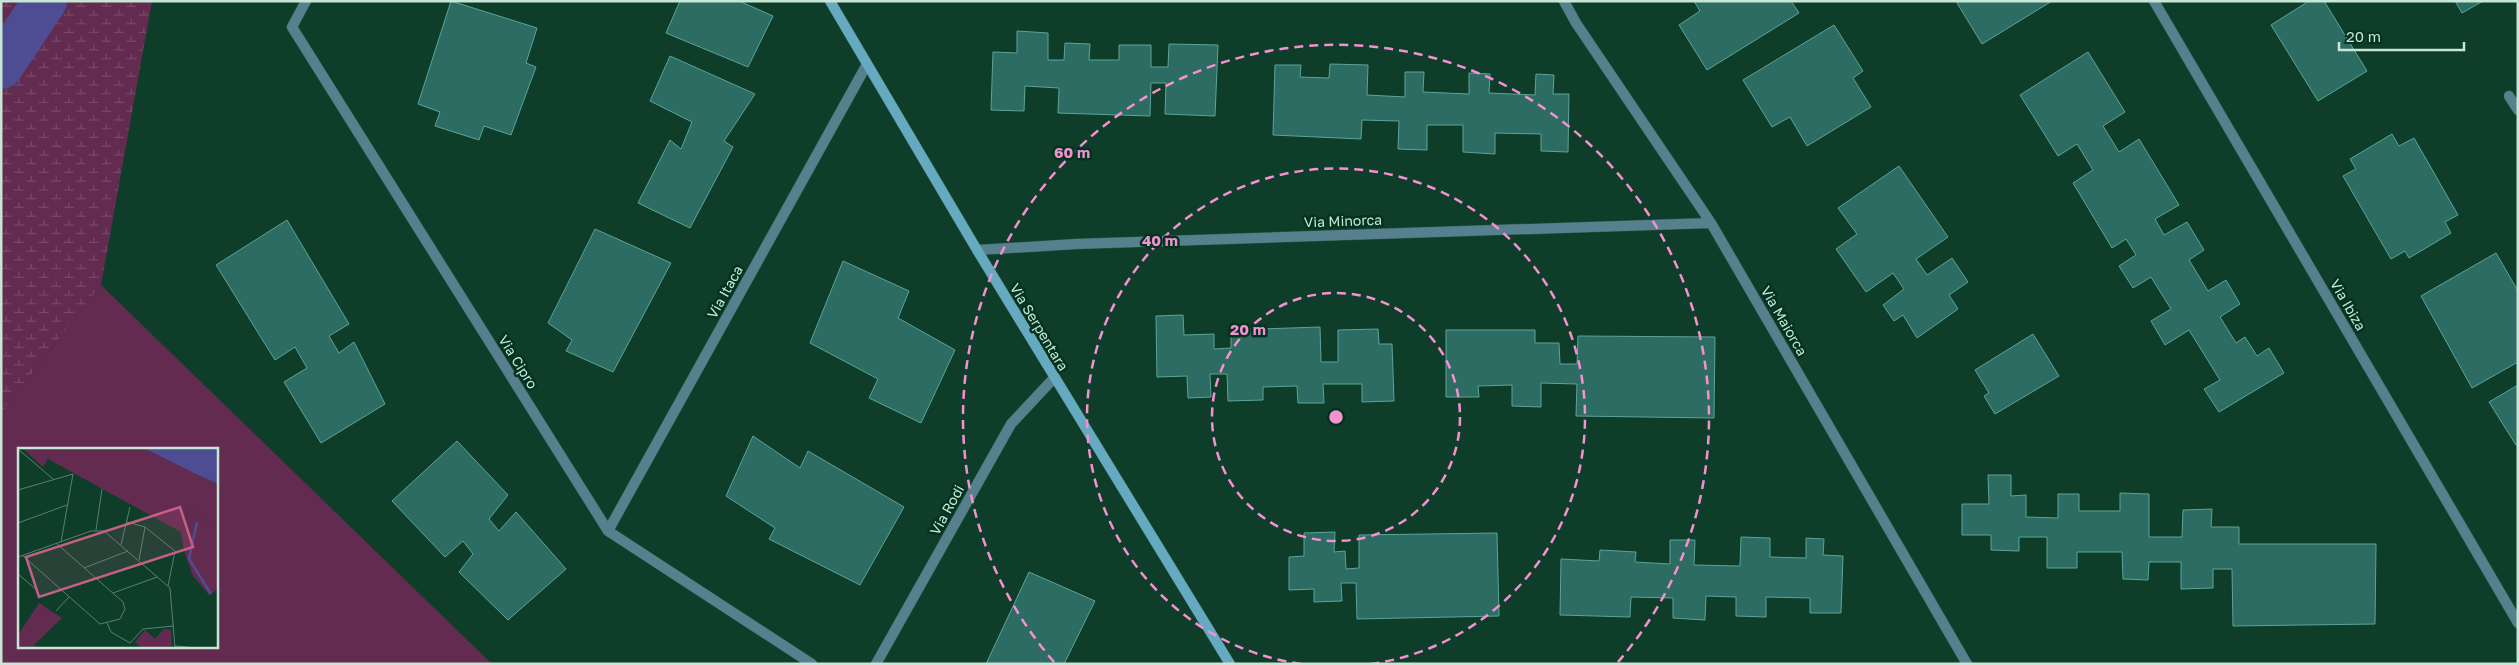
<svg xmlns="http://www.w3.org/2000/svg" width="2519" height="665" font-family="'Golos Text',sans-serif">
<defs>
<pattern id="wetland-marsh" width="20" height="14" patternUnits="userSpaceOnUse" patternTransform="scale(1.25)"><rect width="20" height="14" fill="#622b4f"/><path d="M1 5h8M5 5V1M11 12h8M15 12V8" fill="none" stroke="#774a68"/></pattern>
</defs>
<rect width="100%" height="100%" fill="#0e3e2a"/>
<path fill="#622b4f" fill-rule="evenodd" d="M101,285L492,664H1V413ZM19,449H216V646H19Z"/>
<path fill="url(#wetland-marsh)" d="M1,1H152L101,285L1,413Z"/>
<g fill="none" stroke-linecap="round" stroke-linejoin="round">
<path stroke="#4e4c92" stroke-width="44" d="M1,67L45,1"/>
</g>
<path fill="#2c6c62" stroke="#5ba599" d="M451,1L537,28L526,63L536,67L511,135L484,126L479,140L435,126L440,112L418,104Z
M680,1H739L773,16L748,67L666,33Z
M1694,1H1791L1799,13L1707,70L1679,25L1700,11Z
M1960,1H2052L1982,44L1957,3Z
M2309,1H2324L2367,71L2318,101L2271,25Z
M2455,1H2483L2462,13Z
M1834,25L1863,71L1853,78L1871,107L1807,146L1790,117L1772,127L1743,80Z
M1017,31L1048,33V60H1064L1065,43L1090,44L1089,60H1119V45H1151V67H1168L1169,44L1218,45L1215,116L1165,114L1166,83H1151L1150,116L1058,113L1059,88L1025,86L1024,111L991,110L993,52L1017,53Z
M2088,52L2125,112L2103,126L2119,152L2139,139L2179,205L2155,219L2164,235L2187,222L2204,250L2189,260L2208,291L2226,280L2240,304L2220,317L2236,343L2245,337L2257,356L2269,348L2284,373L2219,412L2204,389L2220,380L2189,330L2165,345L2151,321L2171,309L2151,277L2133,288L2119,266L2136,255L2126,239L2112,248L2073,183L2093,170L2077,144L2058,156L2020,95Z
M670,56L755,94L724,141L733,147L690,228L638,203L670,140L681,149L692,122L650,101Z
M1330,64L1368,65L1367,95L1405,97V72H1424L1423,92L1469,94V73L1490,74L1489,93L1535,95L1536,74L1554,75L1553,94H1569L1568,152L1541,151V134L1495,133V154L1463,152V125H1427V150L1398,149L1399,121L1362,120L1361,139L1273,135L1275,65H1301L1300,77L1329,78Z
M2392,134L2399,146L2414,138L2458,215L2445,222L2451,233L2409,258L2405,251L2391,259L2343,176L2356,169L2350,159Z
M1899,166L1948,237L1916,259L1927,275L1952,258L1968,282L1949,295L1958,309L1917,338L1903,315L1894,321L1883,305L1904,289L1893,273L1866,292L1836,249L1857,234L1838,208Z
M287,220L349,324L329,336L339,353L354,342L385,404L321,443L284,382L307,368L295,347L275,360L216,265Z
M595,229L671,263L613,372L566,351L572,340L548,323Z
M2496,253L2518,291V362L2472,388L2421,296Z
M843,261L909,291L898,318L955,350L921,423L869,398L878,379L810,343Z
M1183,315L1184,335L1214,334V349L1231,348V330L1320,327L1321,362H1338V330L1378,329L1379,344H1392L1394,401L1362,402V384H1323L1324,403H1298L1297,386L1263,387V400L1228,401L1227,374H1210L1211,397L1188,398L1187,376L1157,377L1156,316Z
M1446,330H1535V343H1559L1560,364H1577L1578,336L1715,337L1714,418L1576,416L1577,384L1541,383V407L1512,406V385L1478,386L1479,397H1446Z
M2033,334L2059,376L1995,414L1984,396L1989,393L1975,370Z
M2518,385V444L2516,445L2489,402Z
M753,436L800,468L808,451L904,507L860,585L769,539L775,528L726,496Z
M457,441L508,495L489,519L499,531L516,512L566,569L508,620L459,572L473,554L463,541L445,557L392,501Z
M1988,475H2011V496L2026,495V517L2058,518V494H2079V511H2120V493L2149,494V537H2182L2183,510L2212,509L2211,527H2239V544H2376L2375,624L2233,626L2232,569H2213V588L2181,589V562H2149L2148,580L2123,579L2122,552H2077V568H2047V537H2019V551L1991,550V535H1962V504H1989Z
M1335,532L1334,552L1345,551L1346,569L1359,568V535L1497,533L1499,616L1357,619L1356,583H1341L1342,601L1314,602V589L1289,590V557L1304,556V533Z
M1741,537L1770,538V557L1806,558V538L1824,539L1823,555L1843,556L1841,613H1810V598L1766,597V617L1736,616V597L1706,596L1705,620L1673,618V598L1631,597L1630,617L1560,615L1561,559L1599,561L1600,550L1636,552L1635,562L1670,564V540H1695L1694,565L1740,566Z
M1029,572L1095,601L1064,664H986Z"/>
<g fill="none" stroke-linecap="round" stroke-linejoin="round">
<defs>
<path id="street" d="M306,1L292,27L608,531L812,664
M1564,1L1576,23L1711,223L1967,664
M2154,1L2518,623
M2509,96L2518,110
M977,250L1076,244L1711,223
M608,531L866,66
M876,664L1011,424L1054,378"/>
<path id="secondary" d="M830,1L977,250L1230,664"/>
</defs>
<use href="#street" stroke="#2f5c49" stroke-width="11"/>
<use href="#secondary" stroke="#2f5c49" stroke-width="11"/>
<use href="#street" stroke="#57808e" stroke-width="10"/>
<use href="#secondary" stroke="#66aac1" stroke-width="10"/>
</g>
<g fill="none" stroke="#f590d1" stroke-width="2.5" stroke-dasharray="9 6">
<circle cx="1336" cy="417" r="124"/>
<path d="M1301 664A249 249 0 1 1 1371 664"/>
<path d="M1054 662A373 373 0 1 1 1618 662"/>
</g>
<g text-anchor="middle" stroke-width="5" stroke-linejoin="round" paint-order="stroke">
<g font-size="14" fill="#c8e6d6" stroke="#013320">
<text transform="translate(1343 221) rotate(-2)" y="5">Via Minorca</text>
<text transform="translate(725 292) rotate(-61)" y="5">Via Itaca</text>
<text transform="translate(2348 305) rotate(60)" y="5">Via Ibiza</text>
<text transform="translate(1784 321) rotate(60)" y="5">Via Maiorca</text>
<text transform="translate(1039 327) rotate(59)" y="5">Via Serpentara</text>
<text transform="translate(518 362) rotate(58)" y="5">Via Cipro</text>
<text transform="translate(947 510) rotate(-61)" y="5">Via Rodi</text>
</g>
</g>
<g transform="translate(18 448)">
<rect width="200" height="200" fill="#0e3e2a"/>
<path d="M4,0H126L200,36V82L172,59L163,84L30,11L25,19ZM21,155L44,170L16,197L19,200H0V187ZM146,181L153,182L154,200H124L117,194L127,182L137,191Z" fill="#622b4f"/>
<path d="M172,59L200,82V141L191,147L175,128L166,103L163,84Z" fill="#622b4f"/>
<path d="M126,0H200V36L178,26Z" fill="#4e4c92"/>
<path fill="none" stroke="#4e4c92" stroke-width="2.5" d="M179,74L171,111L193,146"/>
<path fill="none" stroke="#58816f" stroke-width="1" d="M0,1L35,31M0,42L55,26L43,94M109,74L127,79L157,103L150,138M0,75L49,57M78,82L84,41M103,97L112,59M4,107L82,176L102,171L107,161L105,154L38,95M0,109L73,83H86L152,140L157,200M121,112L127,79M66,120L110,103M0,126L20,143M95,145L139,129M38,163L51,149M89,175L93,184L112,195L125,181L156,178M157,198L179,200"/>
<path fill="#c46086" fill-opacity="0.15" stroke="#c46086" stroke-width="2.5" d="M162,59L175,99L21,149L8,109Z"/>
<rect width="200" height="200" fill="none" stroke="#c8e6d6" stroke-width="2.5"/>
</g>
<circle cx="1336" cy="417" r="8" fill="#f590d1" stroke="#013320" stroke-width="2.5"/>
<g font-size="15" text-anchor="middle" font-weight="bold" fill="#f590d1" stroke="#013320" stroke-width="5" stroke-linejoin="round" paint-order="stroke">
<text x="1072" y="158">60 m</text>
<text x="1160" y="246">40 m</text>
<text x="1248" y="335">20 m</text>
</g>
<rect width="2519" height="665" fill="none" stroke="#c8e6d6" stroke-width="5"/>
<path d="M2339 42v8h125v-8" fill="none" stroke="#c8e6d6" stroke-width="2.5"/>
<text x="2346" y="42" font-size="15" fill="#c8e6d6" stroke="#013320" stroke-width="4" paint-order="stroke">20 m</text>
</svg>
